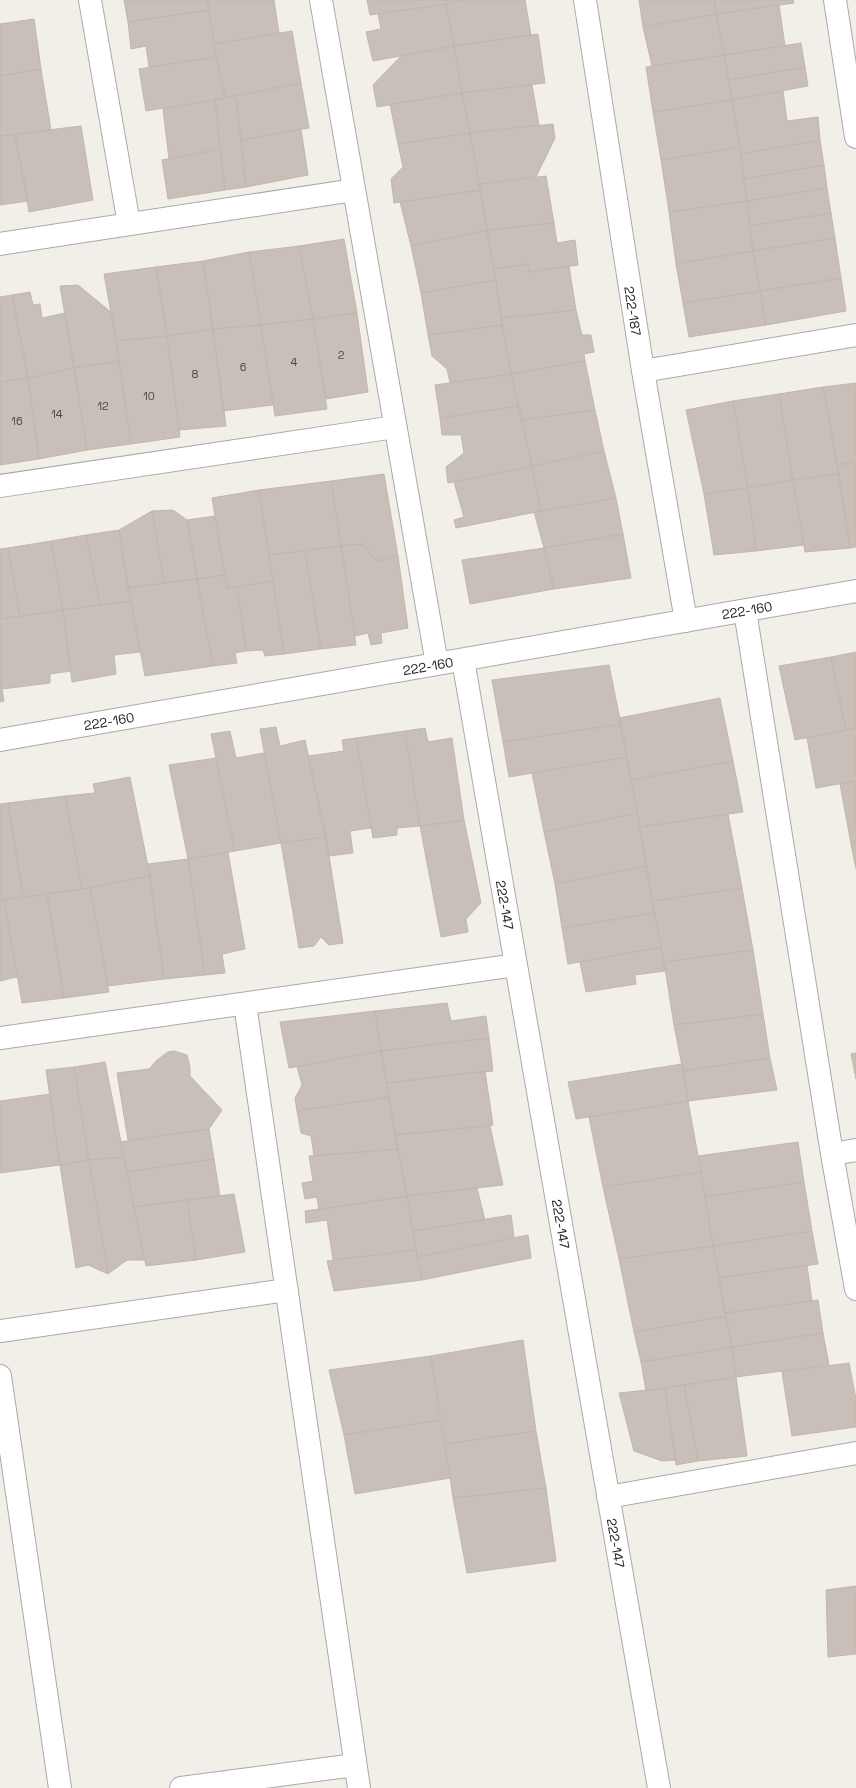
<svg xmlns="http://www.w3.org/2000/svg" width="856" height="1788" font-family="'Space Grotesk',sans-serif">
<rect width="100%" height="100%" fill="#f2efe9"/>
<path fill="#c7bfb8" stroke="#c4b6ab" d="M124,0H207L209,10L128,22Z
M207,0H274L279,33L214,44Z
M367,0H445L446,4L370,15Z
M445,0H464L446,4Z
M464,0H525L531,35L454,46L446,4Z
M639,0H714L716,14L643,27Z
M714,0H793L794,3L716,14Z
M446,4L454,46L373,61L366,32L381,29L378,14Z
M779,5L785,46L724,55L716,14Z
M209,10L216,57L149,67L146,46L131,49L128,22Z
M716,14L724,55L652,66L643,27Z
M34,19L41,69L0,76V24Z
M292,31L301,83L225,98L214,44Z
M538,34L545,83L462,93L454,46Z
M801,43L805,67L729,80L724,55Z
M454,46L462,93L377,107L373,85L401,56Z
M724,55L732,100L653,112L646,67Z
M216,57L225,98L146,111L139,69Z
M805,67L808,86L732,100L729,80Z
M41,69L51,130L0,136V76Z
M301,83L309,128L241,140L236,96Z
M532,85L539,125L470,133L462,93Z
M783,91L787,121L818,117L820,140L741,154L732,100Z
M462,93L470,133L398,144L390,104Z
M236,96L246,187L225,190L215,100Z
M215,100L220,149L169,159L163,109Z
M732,100L740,147L661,160L653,112Z
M553,124L555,138L536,177L479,184L470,133Z
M81,126L93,200L29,212L15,134Z
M301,129L308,175L246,187L241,140Z
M470,133L480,190L394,203L391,179L403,167L398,144Z
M15,134L28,201L0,205V136Z
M820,140L824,165L744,179L741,154Z
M740,147L747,201L669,212L661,160Z
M220,149L225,190L168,199L162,160Z
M824,165L827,188L747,201L744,179Z
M546,176L554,223L487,230L479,184Z
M827,188L831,213L750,226L747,201Z
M480,190L487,230L411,246L400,202Z
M747,201L753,251L676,264L669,212Z
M831,213L835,238L753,251L750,226Z
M554,223L557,243L575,240L578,265L529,272L528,264L494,269L487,230Z
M487,230L496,280L421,293L411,246Z
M835,238L841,278L760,291L753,251Z
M344,239L357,313L313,319L299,246Z
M299,246L313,319L261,325L249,252Z
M753,251L760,291L683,303L676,264Z
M249,252L261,325L213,329L203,261Z
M203,261L213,329L167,336L156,267Z
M528,264L529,272L569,266L576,310L501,318L494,269Z
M156,267L167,336L116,341L104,274Z
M841,278L846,311L766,325L760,291Z
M496,280L502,325L428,335L421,293Z
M78,285L112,313L119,361L74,368L60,286Z
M760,291L766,325L689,337L683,303Z
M30,292L33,305L40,304L42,318L65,313L74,368L28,378L12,295Z
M12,295L28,378L0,382V297Z
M576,310L582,335H591L594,352L584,354L585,361L511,374L501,318Z
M357,313L368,392L326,399L313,319Z
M313,319L327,409L275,416L261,325Z
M261,325L273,405L223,411L213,329Z
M502,325L511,374L450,383L447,369L432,356L428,335Z
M213,329L226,426L179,430L167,336Z
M167,336L180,437L131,444L116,341Z
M119,361L131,444L87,450L74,368Z
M585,361L595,410L522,420L511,374Z
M74,368L87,450L39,459L28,378Z
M511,374L518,406L440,418L435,385Z
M28,378L39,459L0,465V382Z
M856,383V462L837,465L823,387Z
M823,387L839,474L793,480L779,394Z
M779,394L793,480L748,488L733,401Z
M733,401L748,488L704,494L686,410Z
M518,406L532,466L448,483L446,467L464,453L461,435H442L440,418Z
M595,410L604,451L532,466L522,420Z
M604,451L616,498L541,511L532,466Z
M856,462V547L850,548L837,465Z
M532,466L541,511L456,528L454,520L464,517L454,482Z
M384,474L398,556L376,561L363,544L341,546L331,481Z
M839,474L850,548L805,552L793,480Z
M793,480L804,545L756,551L748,488Z
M331,481L341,546L269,555L259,490Z
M748,488L756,551L714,555L704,494Z
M259,490L273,581L227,588L212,498Z
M616,498L623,534L544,548L534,512Z
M173,510L187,520L197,579L164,583L152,511Z
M152,511L164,583L128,588L119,530Z
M215,516L225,575L197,579L187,520Z
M119,530L131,601L100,605L86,535Z
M623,534L631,578L554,589L544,548Z
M86,535L100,605L63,610L51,541Z
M51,541L63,610L20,616L8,548Z
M363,544L376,561L398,556L408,628L381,633L382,643L371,645L368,633L355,636L341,546Z
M341,546L356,645L321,649L305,551Z
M8,548L20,616L0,619V549Z
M544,548L554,589L470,604L462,560Z
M305,551L321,649L284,654L269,555Z
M225,575L227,588L237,587L246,651L235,653L237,663L213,666L197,579Z
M197,579L213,666L145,676L128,588Z
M273,581L284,654L265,656L263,650L246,651L237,587Z
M131,601L140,652L114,655L116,674L72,682L63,610Z
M63,610L71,671L50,674V683L2,689L0,675V619Z
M856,652V728L846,730L831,657Z
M831,657L846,730L795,740L779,666Z
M609,665L621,724L503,742L492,680Z
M0,675L4,701L0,702Z
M720,698L733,761L631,780L619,718Z
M621,724L627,757L509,777L503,742Z
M276,727L280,746L305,740L326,837L281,843L260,729Z
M425,728L428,742L452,738L464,820L420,826L405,731Z
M856,728V781L816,788L807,738Z
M230,731L236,758L264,753L281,843L235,851L211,734Z
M405,731L420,826L397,828V835L373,838L356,738Z
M356,738L371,828L350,831L353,853L329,856L308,756L344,751L342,740Z
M627,757L637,813L544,832L532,773Z
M216,758L235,851L188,859L169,765Z
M733,761L743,812L640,827L631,780Z
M130,777L150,876L82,889L65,796L95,793L93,784Z
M856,781V843L851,844L840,784Z
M65,796L82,889L23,897L8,803Z
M8,803L23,897L0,900V804Z
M637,813L646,866L555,884L544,832Z
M728,814L742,888L652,901L640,827Z
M464,820L481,903L466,919L468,932L441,937L420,826Z
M326,837L343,943L329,945L321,937L314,946L299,948L281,843Z
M856,843V869L851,844Z
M228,852L245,949L222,954L225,973L205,975L188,859Z
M188,859L205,975L164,979L148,864Z
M646,866L654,913L562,928L555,884Z
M150,876L164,979L108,986L90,888Z
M90,888L109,992L64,998L47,894Z
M742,888L753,950L664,962L652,901Z
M47,894L64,998L22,1003L4,900Z
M0,900H4L17,977L0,981Z
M654,913L661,947L568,964L562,928Z
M661,947L665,971L635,975L636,984L586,992L580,962Z
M753,950L763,1014L674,1025L664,962Z
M447,1003L451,1021L486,1016L489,1038L381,1051L375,1011Z
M375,1011L381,1051L289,1068L280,1022Z
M763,1014L770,1058L683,1071L674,1025Z
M489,1038L493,1071L387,1083L381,1051Z
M174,1051L187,1055L190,1067V1076L222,1110L209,1129L128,1140L117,1073L149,1069L157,1060L168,1052Z
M381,1051L389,1097L297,1111L295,1098L302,1085L297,1067Z
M856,1053V1079L851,1054Z
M770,1058L777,1090L688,1101L683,1071Z
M105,1062L124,1157L89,1160L74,1067Z
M682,1064L688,1101L576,1119L568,1082Z
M74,1067L89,1160L60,1165L46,1070Z
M485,1071L493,1125L395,1135L387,1083Z
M50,1094L60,1165L0,1173V1101Z
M389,1097L398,1149L314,1156L311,1136L301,1133L297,1111Z
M688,1101L701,1172L603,1187L589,1117Z
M490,1126L503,1185L407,1196L395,1135Z
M209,1129L214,1159L127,1172L120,1142Z
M798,1142L804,1182L705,1197L698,1156Z
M398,1149L407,1196L319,1210L317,1197L305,1199L302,1183L313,1181L309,1156Z
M124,1157L144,1260H127L108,1274L89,1160Z
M214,1159L220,1196L134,1207L127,1172Z
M89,1160L108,1274L88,1265L76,1268L60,1165Z
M701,1172L713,1246L619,1259L603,1187Z
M804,1182L812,1231L713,1246L705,1197Z
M477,1188L485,1220L413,1231L407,1196Z
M234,1194L245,1252L196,1260L187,1200Z
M407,1196L416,1250L333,1260L327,1220L306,1223L305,1211Z
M187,1200L196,1260L146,1266L134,1207Z
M511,1215L514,1237L417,1257L413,1231Z
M812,1231L818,1264L719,1278L713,1246Z
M528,1235L531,1258L422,1280L417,1257Z
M713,1246L726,1316L634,1332L619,1259Z
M416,1250L422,1280L334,1291L327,1261Z
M807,1265L812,1301L725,1313L719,1278Z
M818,1300L823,1333L732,1347L725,1313Z
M726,1316L732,1347L641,1362L634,1332Z
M823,1333L829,1365L736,1377L732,1347Z
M523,1340L536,1431L445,1444L431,1356Z
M732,1347L736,1377L646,1391L641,1362Z
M431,1356L440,1420L344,1435L329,1370Z
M849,1363L856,1399V1427L792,1436L782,1372Z
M736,1377L747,1456L698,1461L684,1385Z
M684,1385L698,1461L676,1465L665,1388Z
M665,1388L676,1460L662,1461L634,1451L619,1393Z
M440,1420L450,1478L355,1494L344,1435Z
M536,1431L546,1488L453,1498L445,1444Z
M546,1488L556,1561L467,1573L453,1498Z
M856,1586V1654L828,1657L826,1590Z"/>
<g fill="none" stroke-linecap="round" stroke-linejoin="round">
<defs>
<path id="minor" d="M90,0L129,224
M321,0L437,664
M585,0L643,371L686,621
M835,0L856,137
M0,244L354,190
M643,371L856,335
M0,486L395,427
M745,611L832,1154L856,1289
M463,660L659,1788
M0,740L856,591
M245,1004L359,1788
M0,1038L516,965
M832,1154L856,1150
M0,1331L287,1290
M0,1376L60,1788
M608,1497L856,1453
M181,1788L355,1765"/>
</defs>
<use href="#minor" stroke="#a9a9a9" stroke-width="24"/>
<use href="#minor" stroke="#fff" stroke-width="22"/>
</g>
<g text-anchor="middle" stroke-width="3" stroke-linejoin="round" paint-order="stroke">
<g font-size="11" fill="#4b4948">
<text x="341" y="359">2</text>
<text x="294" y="366">4</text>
<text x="243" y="371">6</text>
<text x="195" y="378">8</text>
<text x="149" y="400">10</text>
<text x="103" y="410">12</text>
<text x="57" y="418">14</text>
<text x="17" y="425">16</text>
</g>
<g font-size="13" fill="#222" stroke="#fff">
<text transform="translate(633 311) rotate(81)" y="5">222-187</text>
<text transform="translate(747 610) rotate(-10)" y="5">222-160</text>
<text transform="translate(428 666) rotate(-10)" y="5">222-160</text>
<text transform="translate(109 721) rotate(-10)" y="5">222-160</text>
<text transform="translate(505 905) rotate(80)" y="5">222-147</text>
<text transform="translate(561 1224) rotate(80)" y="5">222-147</text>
<text transform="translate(616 1543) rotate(80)" y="5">222-147</text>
</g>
</g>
</svg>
